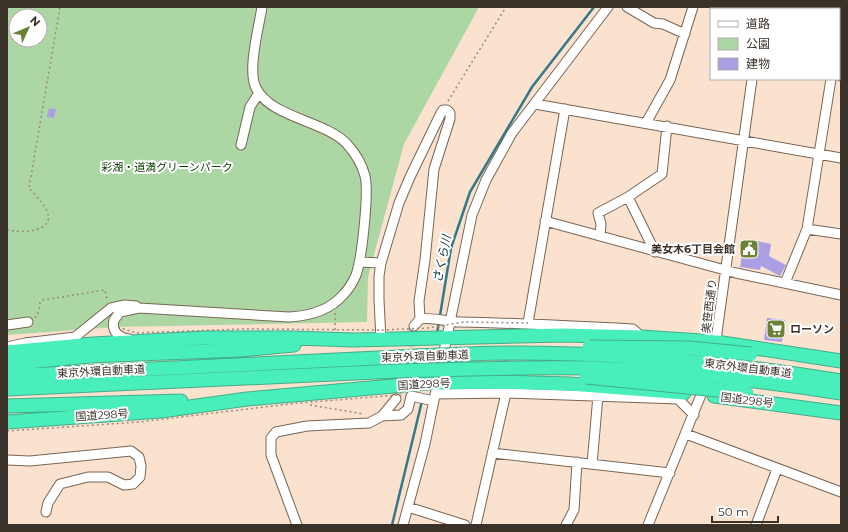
<svg xmlns="http://www.w3.org/2000/svg" width="848" height="532" font-family="Montserrat,'Noto Sans JP',sans-serif">
<rect width="100%" height="100%" fill="#fae2cf"/>
<path fill="#acd7a5" fill-rule="evenodd" d="M7,7H479L404,144L368,277L367,322L116,327L7,335ZM16,16H40V40H16Z"/>
<g fill="none" stroke-linecap="round" stroke-linejoin="round">
<path stroke="#347987" stroke-width="2.5" d="M437,334L451,248L470,192L532,87L594,7
M392,525L422,401"/>
</g>
<path fill="#ac9ee2" d="M49,108L56,109L54,118L47,117Z
M757,241L771,244L769,256L786,265L780,276L761,266L760,270L740,267L744,243L756,244Z
M767,318L785,320L782,342L764,340Z"/>
<g fill="none" stroke-linecap="round" stroke-linejoin="round">
<path stroke="#d4bfae" stroke-width="9" stroke-dasharray="9 4.5" stroke-linecap="butt" d="M396,399L414,326"/>
<defs>
<path id="minor" d="M627,7L654,23L663,24L685,34
M762,9V7
M839,75L841,76
M535,104L841,158
M646,123L670,80L693,7
M241,145L250,107L259,93
M545,221L736,273L841,295
M807,229L841,234
M600,236L601,224L598,213L628,197
M655,252L628,197L662,174L667,126
M359,262L381,263
M785,283L807,229L831,79
M528,323L565,109
M7,325L28,322
M414,326L420,319C434,317 447,322 460,322C518,323 575,326 633,329L642,337
M129,339C119,337 111,332 114,320L120,312L139,308L289,317C309,316 329,311 343,295C349,289 353,282 356,275C362,258 369,193 365,176C362,164 355,153 347,144C324,120 271,118 256,88C247,70 259,27 262,7
M381,339L379,300V276L381,263L399,203L410,177L441,113L443,110H447L450,113V119L434,169L425,260L419,301L420,319
M7,347L25,343L75,337L111,308L125,305L136,306
M715,347L752,79
M435,394L506,393L678,399L694,415
M382,416L396,399
M686,434L841,492
M492,453L670,473
M7,460L30,461L131,451L139,457L141,466L140,477L133,484L124,485L108,477H88L60,484L48,503L46,512
M592,464L598,396
M408,507L465,525
M297,525L271,455V438L276,432L307,426L369,423L382,416L401,415L408,409L411,396L434,401
M403,525L425,444L472,215L486,180L512,133L608,7
M476,525L506,393
M566,525L574,510L577,462
M648,525L705,385
M756,525L777,469"/>
<path id="highway" d="M7,352L93,344L204,338H292L354,340L562,335L642,337L716,342L841,361
M7,364L90,356L240,350L294,345
M7,376L398,357
M7,389L398,371
M714,396L841,413
M7,406L181,401
M7,422L161,411L247,399L427,383L502,382L570,384L684,393"/>
</defs>
<use href="#minor" stroke="#796554" stroke-width="11"/>
<use href="#highway" stroke="#44ac88" stroke-width="15"/>
<path stroke="#99897b" stroke-width="1.5" stroke-dasharray="2 3" stroke-linecap="butt" d="M448,101L506,7
M7,230C20,233 56,233 47,211C43,203 35,195 29,188L60,7
M335,313V330
M35,318L39,311L40,302L43,300L105,290L107,300
M310,405L364,414"/>
<use href="#minor" stroke="#fff" stroke-width="9"/>
<use href="#highway" stroke="#49efbb" stroke-width="13"/>
<defs>
<path id="highway-bridge" d="M589,347L689,348L751,354
M398,357C436,355 474,353 513,353C623,353 732,363 841,381
M398,371C462,369 527,367 591,368C675,371 759,380 841,393
M586,377L747,393"/>
</defs>
<use href="#highway-bridge" stroke="#44ac88" stroke-width="15" stroke-linecap="butt"/>
<path stroke="#99897b" stroke-width="1.5" stroke-dasharray="2 3" stroke-linecap="butt" d="M118,327L136,333L244,329L381,330L428,328L464,322L528,323
M7,431L139,422L298,403L399,395"/>
<use href="#highway-bridge" stroke="#49efbb" stroke-width="13"/>
</g>
<defs>
<symbol id="civic-square" viewBox="-11 -11 22 22"><rect x="-9" y="-9" width="18" height="18" rx="4" fill="#6a8235" stroke="#fff"/><path d="M-.6-6.5H3V-4.5H.6V-3L4-1V1h2V6H-6V1h2V-1L-.6-3ZM-1.2 2.5V6h2.4V2.5Z" fill="#fff"/></symbol>
<symbol id="supermarket-square" viewBox="-11 -11 22 22"><rect x="-9" y="-9" width="18" height="18" rx="4" fill="#6a8235" stroke="#fff"/><path d="M-6-5.5h2.5l.6 2H6L4.5 2H-2.5L-4.4-4H-6ZM-1.5 3.2a1.3 1.3 0 1 0 .1 0ZM3 3.2a1.3 1.3 0 1 0 .1 0Z" fill="#fff"/></symbol>
</defs>
<g fill-rule="evenodd">
<use href="#civic-square" x="738" y="238" width="22" height="22"/>
<use href="#supermarket-square" x="765" y="318" width="22" height="22"/>
</g>
<g text-anchor="middle" stroke-width="4" stroke-linejoin="round" paint-order="stroke">
<g font-size="11" fill="#0f4106" stroke="#fff">
<text x="167" y="171">彩湖・道満グリーンパーク</text>
</g>
<g font-size="11" font-weight="bold" fill="#3a3129" stroke="#fff" text-anchor="end">
<text x="735" y="253">美女木6丁目会館</text>
<text x="790" y="333" text-anchor="start">ローソン</text>
</g>
<g font-size="11" fill="#3a3129" stroke="#fff">
<text transform="translate(709 306) rotate(-83)" y="4">美笹西通り</text>
<text transform="translate(425 356) rotate(-2)" y="4">東京外環自動車道</text>
<text transform="translate(748 368) rotate(7)" y="4">東京外環自動車道</text>
<text transform="translate(101 371) rotate(-3)" y="4">東京外環自動車道</text>
<text transform="translate(424 384) rotate(-3)" y="4">国道298号</text>
<text transform="translate(747 400) rotate(7)" y="4">国道298号</text>
<text transform="translate(102 415) rotate(-4)" y="4">国道298号</text>
</g>
<g font-size="12" font-style="italic" fill="#002f39" stroke="#fff">
<text transform="translate(442 259) rotate(-78)" y="4">さくら川</text>
</g>
</g>
<rect width="848" height="532" fill="none" stroke="#3a3129" stroke-width="16"/>
<rect x="710" y="8" width="130" height="72" fill="#ffffff" stroke="#b0ada9"/>
<rect x="718" y="21" width="20" height="6" fill="#ffffff" stroke="#b0ada9"/>
<text x="746" y="28" font-size="12" fill="#3a3129">道路</text>
<rect x="718" y="38" width="20" height="12" fill="#acd7a5" stroke="#b0ada9"/>
<text x="746" y="48" font-size="12" fill="#3a3129">公園</text>
<rect x="718" y="58" width="20" height="12" fill="#ac9ee2" stroke="#b0ada9"/>
<text x="746" y="68" font-size="12" fill="#3a3129">建物</text>
<g transform="translate(28 28) rotate(46)"><circle r="19" fill="#ffffff" stroke="#b0ada9"/>
<path d="M0-3L7 15L0 10L-7 15Z" fill="#6a8235"/>
<text y="-6" font-size="11" font-weight="bold" text-anchor="middle" fill="#3a3129">N</text>
</g>
<path d="M712 516v6h66v-6" fill="none" stroke="#3a3129" stroke-width="2"/>
<text x="718" y="516" font-size="12" fill="#3a3129" stroke="#ffffff" stroke-width="3" paint-order="stroke">50 m</text>
</svg>
